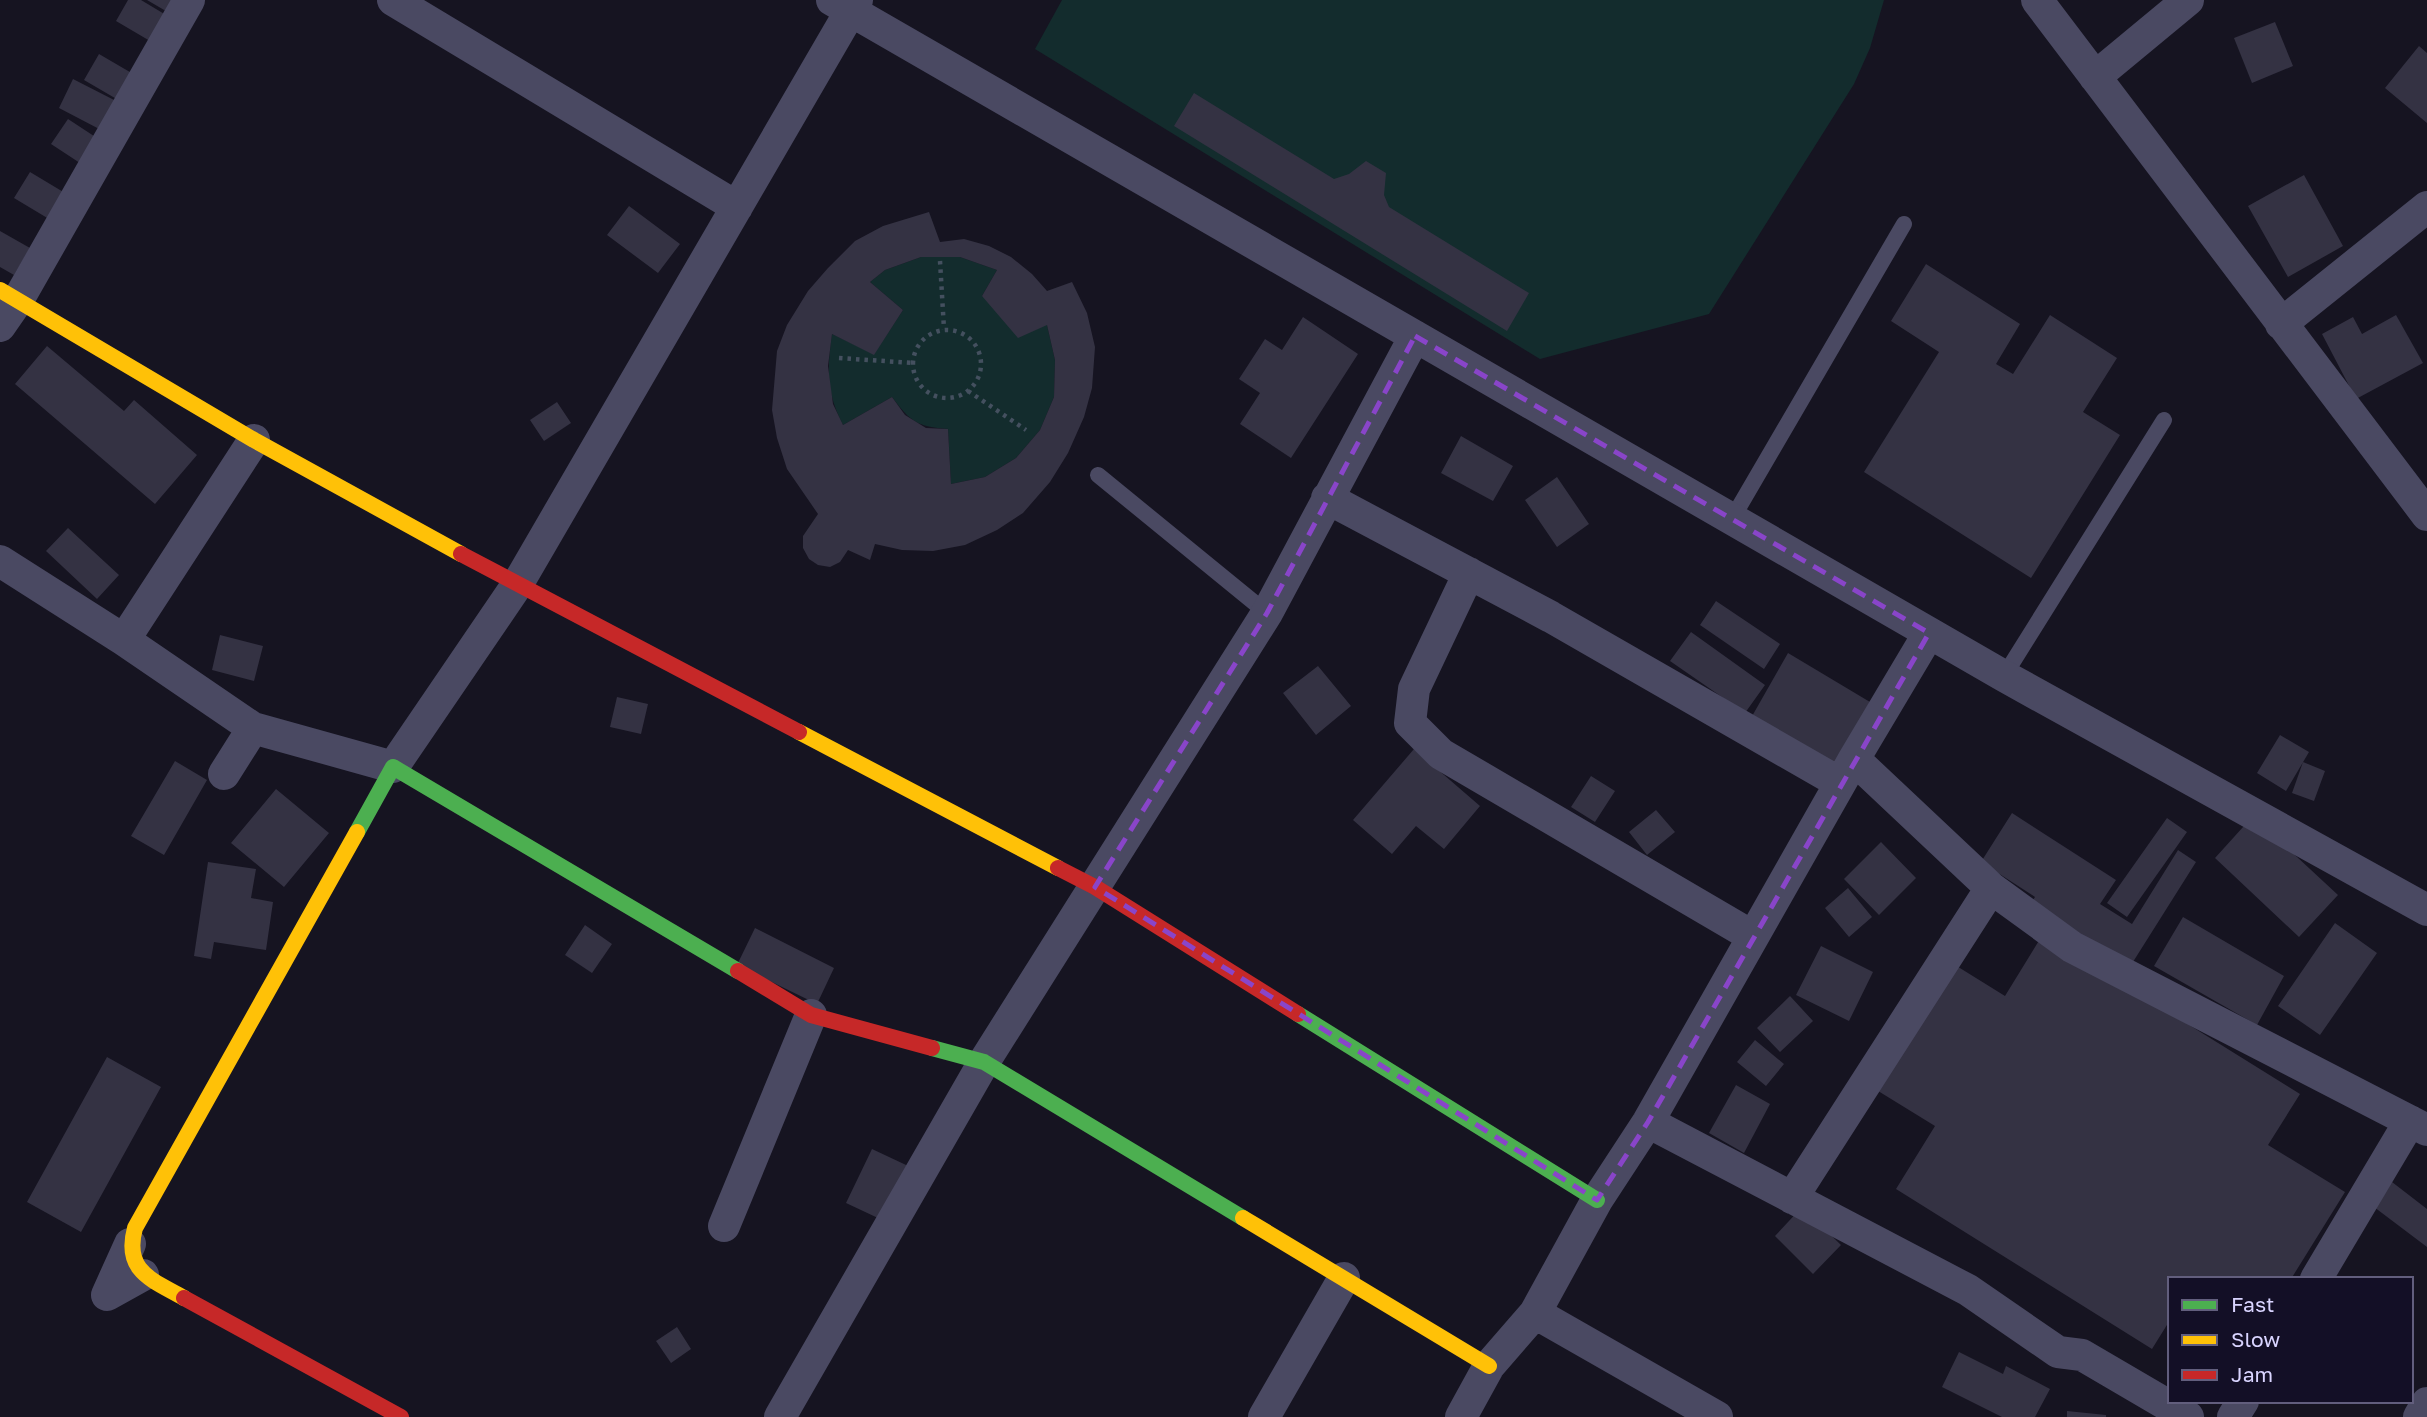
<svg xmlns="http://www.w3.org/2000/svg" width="2427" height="1417" font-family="'Golos Text',sans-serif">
<rect width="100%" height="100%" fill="#161421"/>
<path fill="#132c2d" d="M1062,0H1884L1870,48L1854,84L1709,314L1540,359L1035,49Z
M921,257H960L997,270L982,296L1047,325L1055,360L1054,397L1040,430L1016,458L985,477L951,484L948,429C917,427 910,421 892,397L843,425C826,392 827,370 832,334L874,354L903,310L870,282L885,270Z"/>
<path fill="#343243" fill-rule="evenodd" d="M128,0H141L166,15L150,41L116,21Z
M147,0H179L171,14Z
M2275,22L2293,66L2252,83L2234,38Z
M2419,46L2427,53V123L2385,88Z
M99,54L135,75L120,101L84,80Z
M73,79L118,102L103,131L59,108Z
M1194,93L1334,179L1349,174L1366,161L1386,173L1384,195L1389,207L1529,293L1507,331L1174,126Z
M68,119L100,140L83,165L51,144Z
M30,172L65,193L49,219L14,198Z
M2304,175L2343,246L2288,277L2248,206Z
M629,206L680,244L658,273L607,235Z
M929,212L940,242L964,239L989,246L1011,257L1032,274L1047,291L1072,282L1087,313L1095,347L1092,388L1084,417L1068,453L1050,482L1023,513L997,530L965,545L933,551L902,550L875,544L870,560L848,550L840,562L830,567L818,565L809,559L803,548V536L818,514L787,469L777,438L772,410L777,351L787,325L808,291L828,268L855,241L883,226ZM921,257H960L997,270L982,296L1018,338L1047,325L1055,360L1054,397L1040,430L1016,458L985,477L951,484L948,429L926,428L905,415L892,397L843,425L833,404L828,366L832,334L874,355L903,310L870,282L885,270Z
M0,231L30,248L14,275L0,267Z
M1926,264L2020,324L1996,364L2013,374L2050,315L2117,358L2083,412L2120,435L2031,578L1864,472L1939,352L1891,321Z
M2396,315L2423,363L2356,399L2322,334L2353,317L2362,334Z
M1303,317L1358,354L1291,458L1240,424L1260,393L1239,379L1265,339L1282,350Z
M47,346L124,411L134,400L197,455L155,504L15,384Z
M557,402L571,423L544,441L530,420Z
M1461,436L1513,466L1493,501L1441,473Z
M1557,477L1589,524L1557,547L1525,500Z
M68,528L119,575L97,599L46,551Z
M1716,601L1780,644L1764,669L1700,625Z
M1691,632L1765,685L1745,713L1670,661Z
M220,635L263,646L254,681L212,670Z
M1788,653L1870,702L1833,766L1751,718Z
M1318,666L1351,706L1316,735L1283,693Z
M617,697L648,704L641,734L610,727Z
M2280,735L2309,752L2286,791L2257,773Z
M1414,749L1480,806L1444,849L1416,826L1392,854L1353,820Z
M175,761L207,780L164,855L131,836Z
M2303,762L2325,771L2314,801L2292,793Z
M1591,776L1615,791L1595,822L1571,807Z
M276,789L329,833L284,887L231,843Z
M1656,810L1675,832L1647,855L1629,832Z
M2012,813L2116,880L2100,904L2132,924L2178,850L2196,862L2126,973L2027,909L2035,897L1981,862Z
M2253,816L2338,895L2299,937L2215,858Z
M2167,818L2187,832L2127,917L2107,903Z
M1881,842L1916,878L1879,915L1844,879Z
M208,862L256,869L251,898L273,902L266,950L214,942L211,959L194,956Z
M1848,888L1872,917L1849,937L1825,908Z
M2183,917L2284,976L2257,1025L2154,966Z
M2335,923L2377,953L2320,1035L2278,1006Z
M585,925L612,944L592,973L565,955Z
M755,928L834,968L817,1004L737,965Z
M2043,934L2300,1094L2268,1145L2345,1192L2291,1279H2170V1320L2152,1349L1896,1189L1935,1126L1870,1086L1947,960L2005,996Z
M1821,946L1873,972L1849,1021L1796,995Z
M1790,996L1813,1021L1780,1052L1757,1028Z
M1755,1040L1784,1064L1766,1086L1737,1062Z
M107,1057L161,1087L81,1232L27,1202Z
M1736,1085L1770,1104L1744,1153L1709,1133Z
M872,1149L921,1172L895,1226L846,1203Z
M2392,1182L2427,1209V1247L2374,1207Z
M1802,1207L1841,1245L1813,1274L1775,1236Z
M677,1327L691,1349L671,1363L656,1341Z
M1959,1352L2003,1374L2006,1366L2050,1389L2035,1417H2002L1942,1387Z
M2067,1411L2106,1415V1417H2067Z"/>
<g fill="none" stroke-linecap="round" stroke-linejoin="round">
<path stroke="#44505f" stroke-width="4.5" stroke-dasharray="3.5 5" stroke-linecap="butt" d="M940,261L944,329
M913 364a34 34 0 1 1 68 0a34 34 0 1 1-68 0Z
M839,358L913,363
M968,391L1026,430"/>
<path stroke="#4a4962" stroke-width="16" d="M1098,475L1267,613
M1732,519L1904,224
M2004,676L2164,420"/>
<path stroke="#4a4962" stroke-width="32" d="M393,0L737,207
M832,0L2004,676L2427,910
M2037,0L2427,515
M2095,77L2188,0
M2281,324L2427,207
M0,326L18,300L189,0
M1327,498L1551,617L1840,783
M0,561L124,640L253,728L393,767L517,585L857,0
M1469,573L1414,689L1410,723L1441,754L1752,936
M124,640L254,440
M1854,759L1991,888L2072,947L2427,1130
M224,774L253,728
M1648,1122L1968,1290L2058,1352L2082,1355L2188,1417
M1792,1198L1991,888
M724,1226L811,1015
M130,1244L107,1295L143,1275
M2316,1279L2410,1121
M1535,1313L1717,1417
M780,1417L984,1062L1267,613L1415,336
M1264,1417L1344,1278
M1461,1417L1489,1366L1535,1313L1597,1200L1648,1122L1854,759L1929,633
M2233,1417L2243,1401
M2419,1417L2427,1403"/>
<path stroke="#4caf50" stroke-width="16" d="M357,832L393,767L738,971
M1298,1014L1597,1200
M932,1048L984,1062L1243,1218"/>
<path stroke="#ffc107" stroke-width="16" d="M0,290L254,440L461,554
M799,732L1058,868
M1243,1218L1489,1366
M184,1298C153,1280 123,1272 135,1228L357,832"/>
<path stroke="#c62828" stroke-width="16" d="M461,554L799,732
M1058,868L1095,887L1298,1014
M738,971L811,1015L932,1048
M184,1298L401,1417"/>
</g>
<path fill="none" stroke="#8945c9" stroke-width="5" stroke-dasharray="14 9" stroke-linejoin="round" d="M1415,336L1929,633L1648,1122L1597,1200L1095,887L1267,613Z"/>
<rect x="2168" y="1277" width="245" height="126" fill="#130f26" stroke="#625e7d" stroke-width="2"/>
<rect x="2182" y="1300" width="35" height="10" fill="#4caf50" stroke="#625e7d" stroke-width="2"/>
<text x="2231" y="1312" font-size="21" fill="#d9d4ff">Fast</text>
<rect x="2182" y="1335" width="35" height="10" fill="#ffc107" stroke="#625e7d" stroke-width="2"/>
<text x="2231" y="1347" font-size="21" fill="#d9d4ff">Slow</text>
<rect x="2182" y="1370" width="35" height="10" fill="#c62828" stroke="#625e7d" stroke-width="2"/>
<text x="2231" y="1382" font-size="21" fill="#d9d4ff">Jam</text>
</svg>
